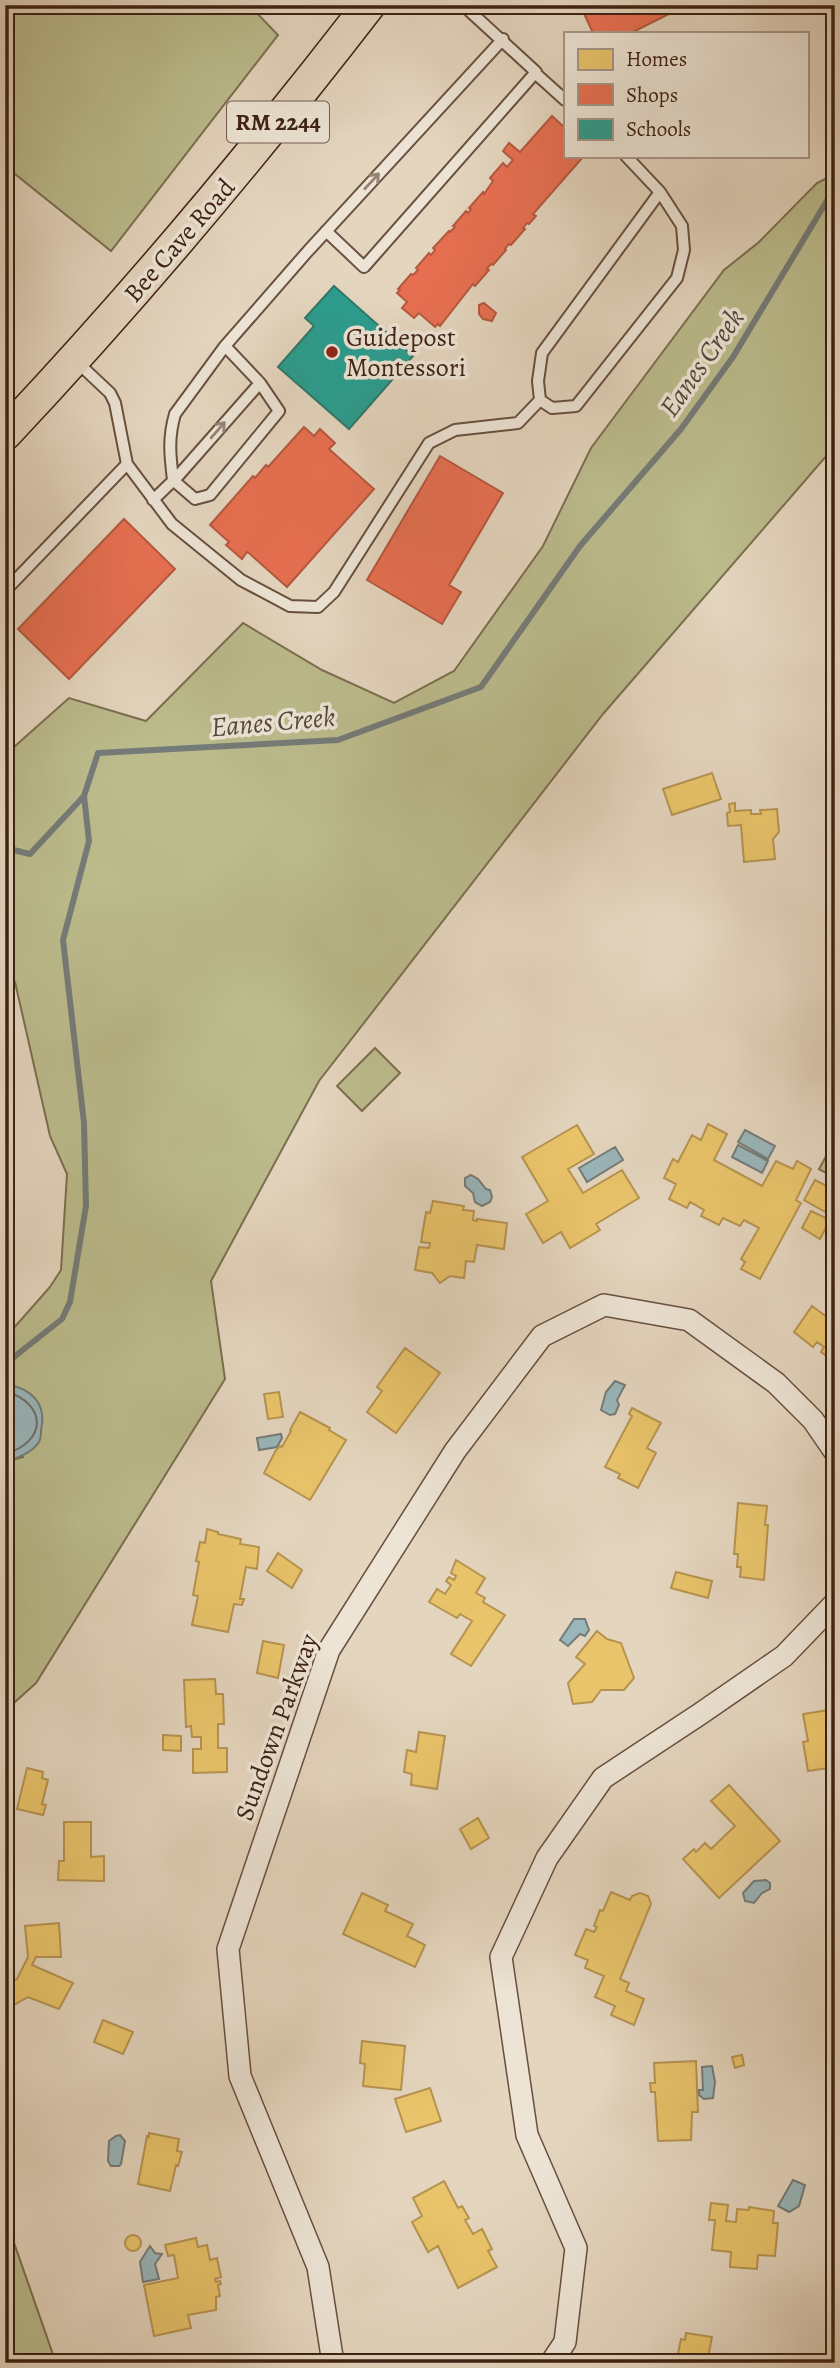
<svg xmlns="http://www.w3.org/2000/svg" width="840" height="2368" font-family="Alegreya,serif">
<rect width="100%" height="100%" fill="#e4d5be"/>
<filter id="stains"><feTurbulence type="fractalNoise" baseFrequency=".00286" numOctaves="4"/><feColorMatrix values="0 0 0 0 .2 0 0 0 0 .09 0 0 0 0 .02 0 0 0 .5 -.17"/></filter>
<radialGradient id="worn" r=".72"><stop offset=".6" stop-color="#630" stop-opacity="0"/><stop offset="1" stop-color="#630" stop-opacity=".3"/></radialGradient>
<path fill="#bbbb8c" stroke="#7c6e50" stroke-width="2" d="M5,5H249L278,35L111,251L5,166Z
M835,174V446L603,714L319,1081L211,1281L225,1379L36,1683L5,1711V1462L23,1457L9,1384H5V1338L50,1287L61,1270L67,1174L50,1136L15,982L5,965V755L69,698L146,721L243,623L322,670L394,703L454,671L543,546L591,448L724,270L759,242L817,183Z
M375,1048L400,1073L362,1111L337,1086Z
M831,1147L835,1149V1178L819,1169Z
M5,2217L56,2363H5Z"/>
<path fill="#99b6bb" stroke="#757b78" stroke-width="2" d="M745,1130L775,1146L768,1159L738,1142Z
M738,1145L768,1161L762,1173L732,1157Z
M615,1147L623,1160L587,1182L579,1168Z
M471,1175L478,1179L486,1189L490,1190L492,1197L490,1202L482,1206L475,1202L473,1193L465,1186V1178Z
M615,1381L625,1385L617,1400L619,1405L615,1414L610,1415L601,1410L606,1392Z
M5,1384C32,1388 47,1404 41,1430C41,1434 41,1438 39,1442C32,1453 17,1458 5,1462Z
M281,1434L282,1438L277,1447L259,1450L257,1438Z
M574,1619H585L589,1630L585,1636L580,1634L568,1646L560,1640Z
M766,1880L770,1883V1889L762,1893L754,1903L745,1901L743,1893L754,1881Z
M712,2066L715,2082L713,2098L704,2099L699,2095V2090H703L702,2067Z
M120,2135L125,2141L121,2164L119,2166H111L108,2161L109,2141L116,2136Z
M793,2180L805,2185L799,2206L789,2212L778,2206Z
M150,2246L155,2253L162,2254L155,2264L159,2279L143,2282L140,2262Z"/>
<path fill="#e9c46a" stroke="#b69350" stroke-width="2" d="M712,773L721,799L672,815L663,789Z
M735,803V811L751,810V814H761L760,810L777,809L779,832L773,839L775,859L744,862L741,825L728,826L727,813L730,812L729,804Z
M708,1124L727,1134L714,1160L762,1186L776,1161L793,1169L797,1161L811,1169L796,1200L801,1203L760,1279L741,1269L745,1262L741,1259L759,1228L744,1220L740,1226L723,1218L719,1225L701,1216L704,1210L690,1202L687,1208L669,1199L676,1184L664,1178L673,1159L678,1162L692,1135L701,1140Z
M5,1125L10,1170L13,1169L14,1186H5Z
M577,1125L594,1154L568,1169L583,1193L622,1170L639,1198L596,1224L600,1230L570,1248L561,1232L543,1243L526,1214L548,1201L522,1157Z
M815,1180L835,1190V1205L829,1214L804,1200Z
M433,1201L464,1206L463,1210L474,1211L473,1220L477,1221V1219L507,1223L504,1249L477,1245L474,1262L466,1261L464,1278L450,1276L440,1283L432,1273L415,1270L419,1247L429,1248L430,1243L421,1242L426,1212L430,1213Z
M811,1211L830,1220L820,1239L802,1228Z
M812,1306L835,1323V1362L821,1352L824,1347L817,1342L813,1347L794,1332Z
M405,1348L440,1373L396,1433L367,1412L382,1391L377,1387Z
M279,1392L283,1417L268,1419L264,1394Z
M632,1408L661,1423L647,1448L656,1453L638,1488L618,1478L620,1474L605,1467L632,1416L629,1414Z
M300,1412L330,1428L329,1430L346,1440L310,1500L264,1473L276,1450L280,1446L282,1447L291,1431L290,1430Z
M738,1503L767,1506L765,1525H768L764,1580L740,1577L741,1567H737L738,1554H734Z
M207,1529L218,1532V1534L241,1539L240,1544L259,1547L257,1569L246,1567L240,1599H244L242,1605L234,1604L228,1632L192,1625L198,1596L193,1595L199,1562L196,1561L200,1542L205,1543Z
M278,1553L302,1570L292,1588L267,1571Z
M456,1560L485,1578L476,1593L485,1598L483,1602L505,1615L471,1666L451,1654L472,1621L460,1614L457,1618L429,1602L437,1589L445,1594L451,1585L446,1581L449,1577L454,1580L456,1576L451,1573Z
M676,1572L712,1581L708,1598L671,1588Z
M597,1631L607,1639L621,1643L634,1678L624,1690H601L592,1702L573,1704L568,1683L585,1664L576,1657Z
M263,1641L284,1645L278,1678L257,1673Z
M215,1679L216,1694H223L224,1724H218V1748H227V1772L193,1773V1749H201V1737H192L191,1726L186,1727L184,1680Z
M835,1709V1767L808,1771L803,1742L808,1741L803,1714Z
M419,1732L445,1736L437,1789L411,1785L412,1774L404,1772L407,1750L416,1752Z
M163,1735L181,1736V1751L163,1750Z
M27,1768L43,1772L42,1778L48,1780L42,1804L46,1805L43,1815L17,1809Z
M729,1785L780,1841L719,1898L683,1859L694,1849L696,1852L705,1843L711,1849L735,1826L711,1801Z
M478,1818L489,1838L471,1849L460,1829Z
M64,1822H91V1857L104,1856V1881L58,1880L59,1861H64Z
M611,1892L630,1900L632,1896L640,1893L648,1896L651,1904L620,1979L629,1983L626,1991L644,1999L634,2025L611,2015L615,2006L595,1997L604,1976L585,1968L588,1960L575,1955L586,1929L594,1932L597,1927L594,1926L600,1910L603,1911Z
M362,1893L388,1905L385,1911L413,1924L407,1936L425,1945L415,1967L343,1934Z
M59,1923L61,1957H36L32,1965L73,1983L59,2009L28,1997L5,2010V1985L17,1979L28,1957L25,1926Z
M103,2020L133,2032L123,2054L94,2042Z
M362,2041L405,2046L401,2090L363,2086L365,2064L360,2063Z
M742,2055L744,2065L735,2068L732,2057Z
M696,2061L698,2112H692L691,2140L658,2141L655,2092H651L650,2083H655L654,2063Z
M430,2088L441,2121L406,2132L395,2099Z
M149,2133L179,2139L177,2151L182,2152L178,2166L176,2165L170,2191L138,2184L147,2136L149,2137Z
M444,2181L458,2208L462,2206L469,2218L465,2220L473,2234L482,2229L492,2249L488,2251L497,2267L458,2288L438,2246L428,2252L412,2222L422,2216L413,2198Z
M711,2203L728,2205L726,2221L736,2222L737,2209L749,2210V2207L774,2211L773,2223H778L775,2256L758,2255L757,2269L730,2267L731,2252L712,2250L715,2220H709Z
M125 2243a8 8 0 1 1 16 0a8 8 0 1 1-16 0Z
M196,2238L198,2247L207,2245L210,2260L217,2258L221,2277L215,2279L216,2282L220,2281L221,2284L218,2285L220,2296L216,2297V2310L188,2315L191,2328L154,2336L144,2285L178,2278L174,2255L168,2256L165,2245Z
M686,2333L712,2337L707,2363H676L681,2339L685,2340Z
M176,2357L177,2363H155Z"/>
<path fill="#e76f51" stroke="#b4583f" stroke-width="2" d="M580,5H687L631,33H593Z
M552,116L564,127L565,125V156H584L533,214L536,216L529,224L527,223L523,228L525,229L511,245L509,244L505,249L506,250L493,265L491,264L487,269L489,270L475,286L473,284L440,326L438,324L435,327L419,313L414,318L402,308L407,302L397,293L400,290L398,289L411,274L413,275L418,270L416,268L429,253L431,255L435,250L433,248L449,231L450,232L455,227L453,226L466,211L468,213L471,209L469,208L483,192L484,194L493,181L490,178L503,163L507,167L513,160L503,151L509,143L520,152Z
M484,303L496,313L492,321L483,319L479,314V305Z
M304,427L314,436L320,429L335,443L329,449L374,489L287,587L250,554L247,552L242,559L226,545L229,542L210,525L253,476L255,478L266,465L268,467Z
M440,456L503,493L449,585L461,592L442,624L367,580Z
M124,519L175,569L69,679L18,629Z"/>
<path fill="#2a9d8f" stroke="#30786a" stroke-width="2" d="M334,286L413,356L349,429L278,367L314,326L305,318Z"/>
<g fill="none" stroke-linecap="round" stroke-linejoin="round">
<path stroke="#6c6c68" stroke-width="2" d="M5,1391C48,1404 47,1442 5,1454"/>
<path stroke="#757b78" stroke-width="6" d="M5,848L30,854L84,796
M5,1364L62,1319L70,1302L86,1206L84,1123L63,940L89,841L84,796L98,753L338,740L481,687L580,546L681,429L733,357L831,194L835,192"/>
<defs>
<path id="service" d="M535,73L565,100
M326,231L364,267L536,72L463,5
M225,346L308,251L503,39
M77,362L110,393L115,403L127,464L172,524L241,580L290,606L318,607L334,592L429,443L455,430L518,423L540,400L538,381L542,353L660,192L626,156
M540,400L552,408L576,406L677,278L684,250L682,226L660,192
M153,500L178,476L260,383L225,346L175,414C168,438 170,455 173,480L195,499L210,495L279,411L260,383
M5,591L127,464"/>
<path id="minor" d="M333,2363L318,2267L240,2076L228,1949L329,1650L455,1451L542,1336L604,1305L689,1320L776,1383L813,1420L835,1452
M551,2363L565,2342L576,2248L527,2135L501,1957L547,1858L603,1778L700,1714L784,1656L835,1603"/>
<path id="primary" d="M5,434C134,297 254,154 369,5"/>
</defs>
<use href="#service" stroke="#684f3e" stroke-width="14"/>
<use href="#minor" stroke="#684f3e" stroke-width="24"/>
<use href="#primary" stroke="#3e2214" stroke-width="35"/>
<use href="#service" stroke="#ede4d5" stroke-width="10"/>
<use href="#minor" stroke="#ede4d5" stroke-width="21"/>
<use href="#primary" stroke="#e4d5be" stroke-width="32"/>
</g>
<defs><path id="oneway-shaft" d="M-6 0H5M1.5-3L5.5 0L1.5 3" fill="none" stroke-width="1.6" stroke-linecap="round" stroke-linejoin="round" transform="scale(1.75)"/></defs>
<g stroke="#968374">
<use href="#oneway-shaft" transform="translate(372 181) rotate(-47)"/>
<use href="#oneway-shaft" transform="translate(218 430) rotate(-49)"/>
</g>
<circle fill="#8f2418" stroke="#ede4d5" stroke-width="2.5" cx="332" cy="352" r="7"/>
<g text-anchor="middle" stroke-width="7" stroke-linejoin="round" paint-order="stroke">
<rect fill="#ede4d5" stroke="#725c4e" stroke-width="2" x="227" y="101.5" width="102" height="41" rx="5"/>
<g font-size="24" font-weight="bold" fill="#3e2214">
<text x="278" y="130">RM 2244</text>
</g>
<g font-size="26" fill="#3e2214" stroke="#ede4d5">
<text transform="translate(179 240) rotate(-49)" y="9">Bee Cave Road</text>
<text transform="translate(276 1727) rotate(-70)" y="9">Sundown Parkway</text>
</g>
<g font-size="26" fill="#3e2214" stroke="#ede4d5" text-anchor="start">
<text x="346" y="346">Guidepost<tspan x="346" dy="30">Montessori</tspan></text>
</g>
<g font-size="28" font-style="italic" fill="#55473e" stroke="#ede4d5">
<text transform="translate(701 362) rotate(-55)" y="10">Eanes Creek</text>
<text transform="translate(273 721) rotate(-5)" y="10">Eanes Creek</text>
</g>
</g>
<rect width="840" height="2368" fill="none" stroke="#e4d5be" stroke-width="28"/>
<rect x="7" y="7" width="826" height="2354" fill="none" stroke="#3e2214" stroke-width="3.5"/>
<rect x="14" y="14" width="812" height="2340" fill="none" stroke="#3e2214" stroke-width="2"/>
<rect x="564" y="32" width="245" height="126" fill="#ede4d5" stroke="#a79688" stroke-width="2"/>
<rect x="578" y="49" width="35" height="21" fill="#e9c46a" stroke="#a79688" stroke-width="2"/>
<text x="626" y="66" font-size="21" fill="#3e2214">Homes</text>
<rect x="578" y="84" width="35" height="21" fill="#e76f51" stroke="#a79688" stroke-width="2"/>
<text x="626" y="102" font-size="21" fill="#3e2214">Shops</text>
<rect x="578" y="119" width="35" height="21" fill="#2a9d8f" stroke="#a79688" stroke-width="2"/>
<text x="626" y="136" font-size="21" fill="#3e2214">Schools</text>
<rect width="100%" height="100%" filter="url(#stains)"/>
<rect width="100%" height="100%" fill="url(#worn)"/>
</svg>
